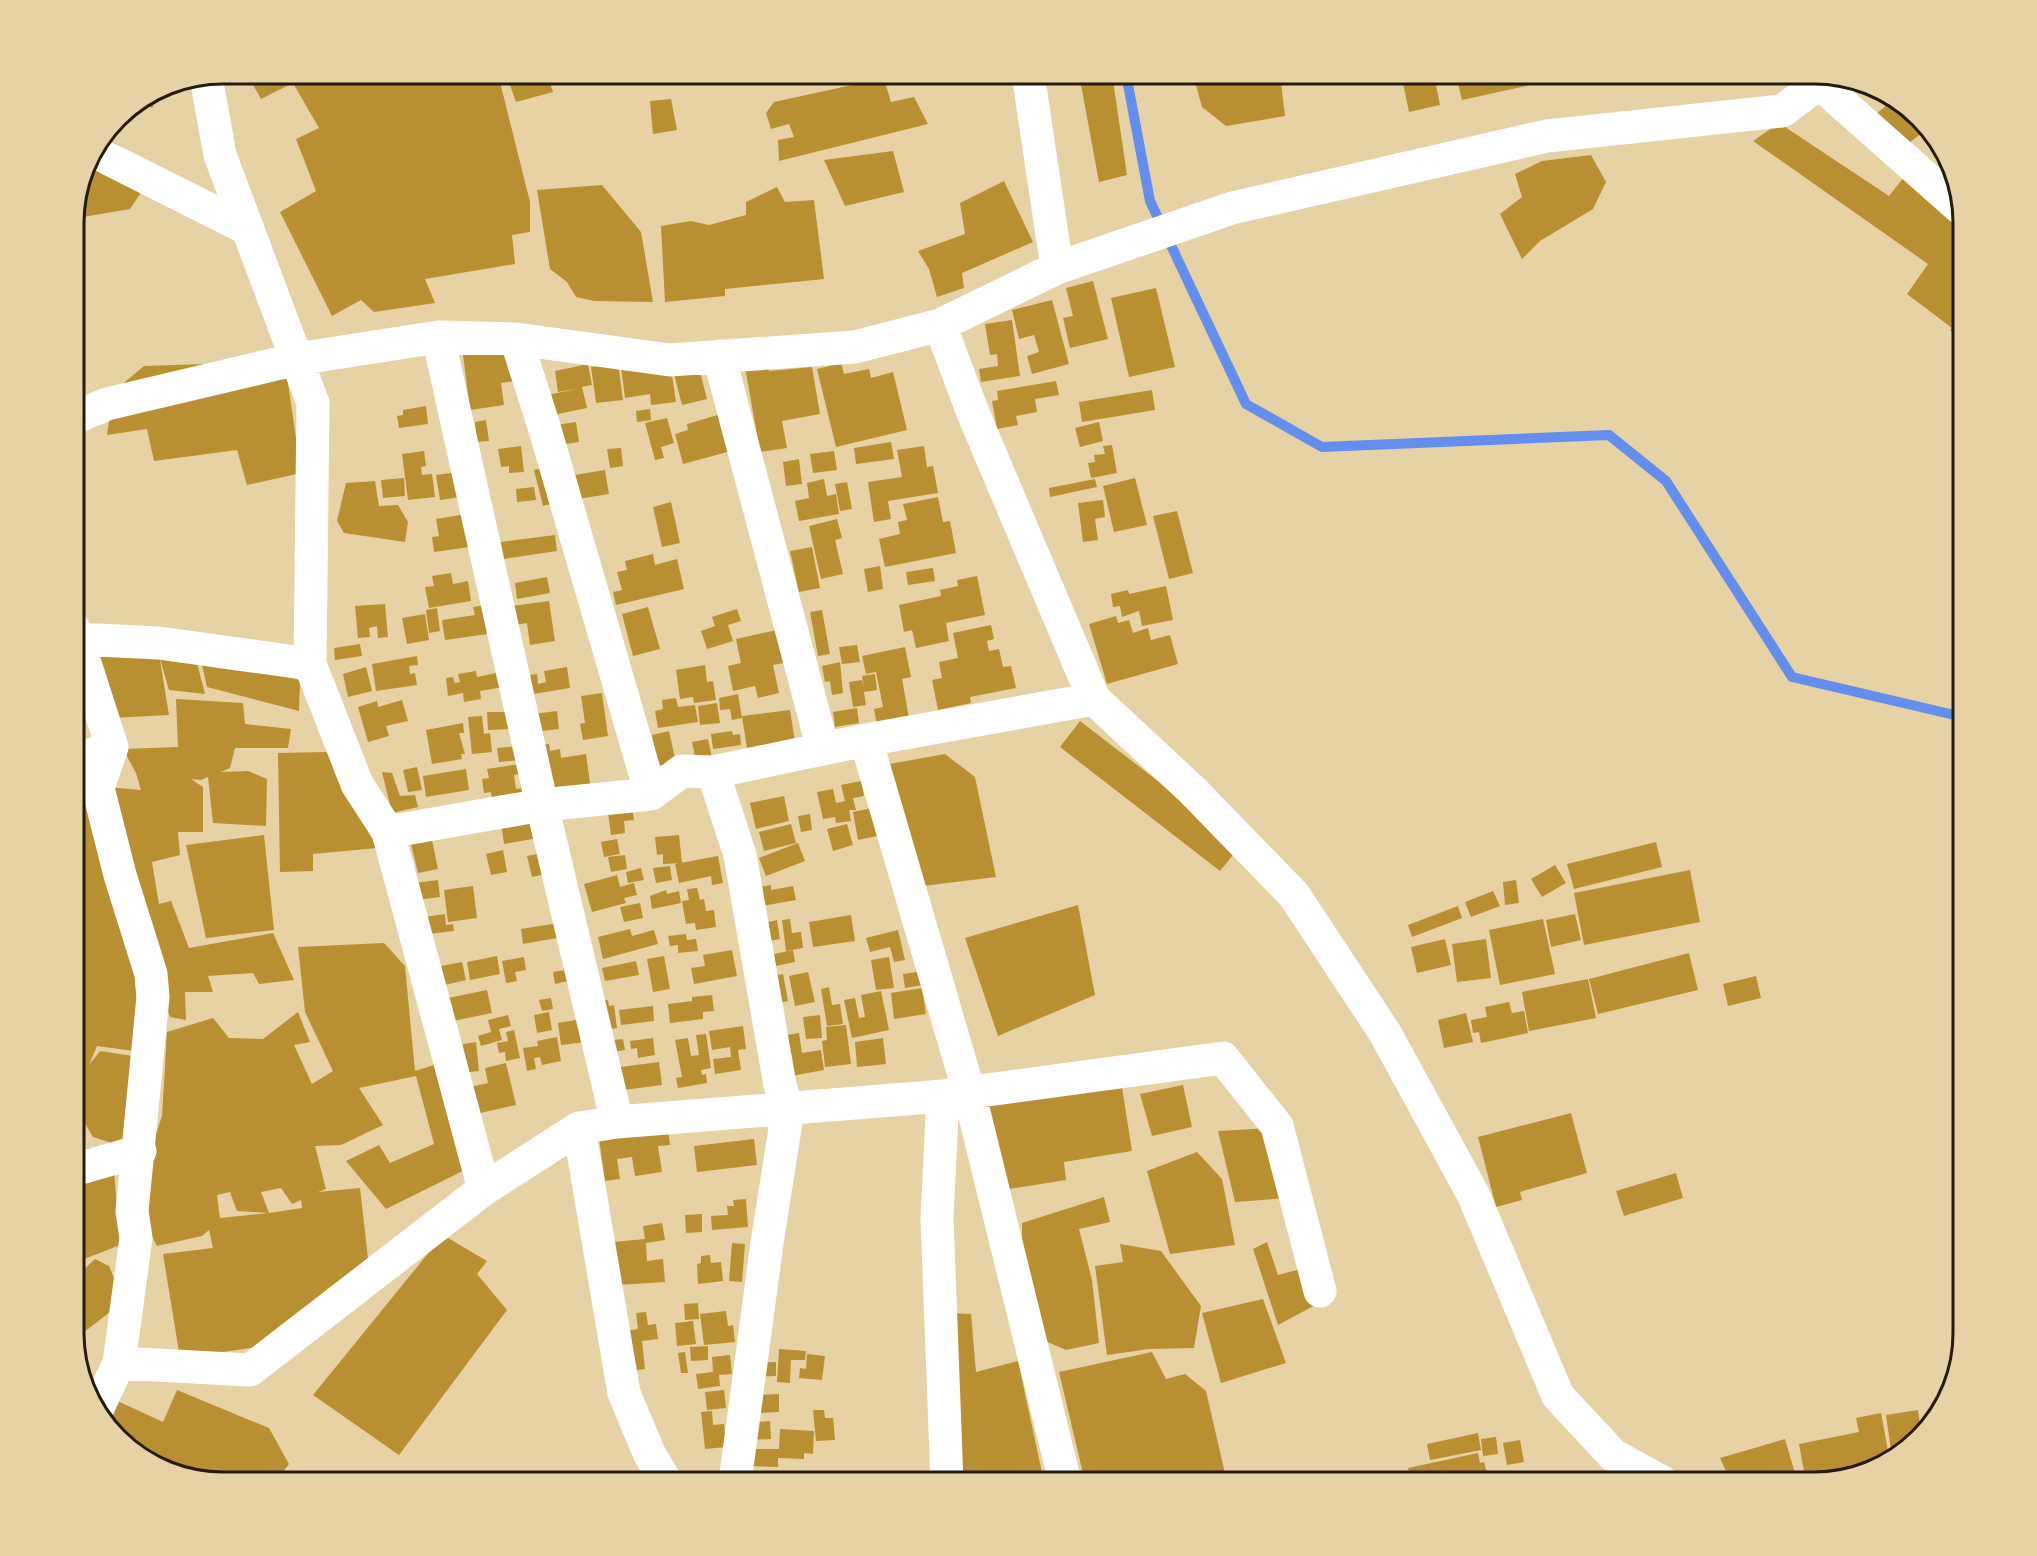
<svg xmlns="http://www.w3.org/2000/svg" width="2037" height="1556" font-family="'Roboto Serif',serif">
<rect width="100%" height="100%" fill="#e7d2a5"/>
<g fill="none" stroke-linecap="round" stroke-linejoin="round">
<path stroke="#648eed" stroke-width="10" d="M1126,74L1150,201L1246,404L1322,447L1609,435L1666,481L1792,677L1963,717"/>
</g>
<path fill="#b89031" fill-rule="evenodd" d="M247,74H498L530,202V232L512,235L515,264L425,279L435,303L374,312L361,300L332,316L280,212L316,191L296,139L319,128L293,83L261,99Z
M506,74H547L553,92L516,102Z
M876,74H901L885,82L891,102L914,97L928,124L779,161L778,140L794,137L789,124L771,129L766,113L774,102L875,80Z
M1079,74H1112L1127,175L1099,182Z
M1193,74H1280L1285,116L1226,126L1202,107Z
M1401,74H1439L1434,76L1440,105L1409,112Z
M1456,74H1552L1553,80L1462,100Z
M163,87L152,108L140,101Z
M671,99L677,130L653,134L650,101Z
M1894,99L1905,105L1926,130L1905,146L1875,115Z
M1779,123L1889,196L1904,177L1963,222V311L1953,327L1963,315V342L1950,330L1952,328L1907,294L1928,264L1753,141Z
M104,137L158,167L130,209L83,217L80,241L74,238V213L89,156Z
M893,151L904,192L845,206L824,160Z
M1591,155L1606,182L1593,209L1540,241L1522,259L1500,214L1522,197L1515,174L1542,161Z
M1004,181L1033,242L962,273L964,288L937,297L929,269L918,251L965,234L960,203Z
M602,185L641,232L653,302L594,301L576,297L567,282L550,269L537,190Z
M777,187L785,202L814,200L824,279L725,289V296L665,302L661,226L691,221L709,225L746,215V202Z
M1093,281L1108,339L1070,348L1063,318L1073,316L1066,288Z
M1156,288L1175,367L1129,377L1111,298Z
M1052,300L1069,364L1032,374L1027,356L1039,352L1034,335L1019,339L1012,310Z
M1012,320L1020,376L981,382L979,369L998,366L997,354L990,355L985,324Z
M510,348L515,381L501,383L504,405L470,410L463,355Z
M618,363L623,400L596,403L591,367Z
M768,363L769,371L812,367L820,414L782,421L787,448L760,452L745,367Z
M841,363L844,374L869,369L871,378L893,372L907,430L836,447L817,369Z
M203,364L220,373L286,369L301,473L247,485L237,450L154,461L147,429L107,435L113,392L144,366Z
M588,364L592,385L582,387L587,408L543,417L539,397L580,388L558,392L555,371Z
M698,364L707,399L682,405L673,370Z
M621,367L671,368L676,402L651,405L650,394L625,398Z
M1056,381L1059,395L1035,399L1037,412L1016,416L1018,425L997,429L992,401L998,400L997,391Z
M1152,390L1155,410L1082,422L1079,402Z
M426,406L428,424L399,428L397,416L403,415V410Z
M650,409L651,420L637,422L636,411Z
M721,414L731,451L683,464L675,434L688,430L687,424Z
M667,418L674,443L661,447L664,458L655,460L645,423Z
M486,420L489,441L477,442L475,422Z
M576,422L579,442L552,446L549,426Z
M1099,422L1103,441L1080,447L1075,428Z
M891,442L894,459L856,464L854,448Z
M1112,445L1117,473L1091,478L1088,463L1095,462L1094,455L1105,454L1103,446Z
M521,446L524,472L509,473V466L501,467L498,449Z
M924,446L927,467L933,466L938,493L888,501L891,519L874,522L868,482L902,477L897,450Z
M621,448L623,466L610,468L607,449Z
M424,451L426,466L421,467L422,475L432,474L435,497L408,500L402,454Z
M834,451L837,470L813,473L810,454Z
M799,459L802,484L786,486L783,462Z
M552,466L561,502L543,506L534,470Z
M605,470L609,494L572,500L568,476Z
M458,472L461,497L440,500L436,475Z
M404,478L405,496L383,498L381,480Z
M1135,478L1147,525L1114,532L1103,486Z
M824,479L827,496L836,494L839,514L799,521L795,501L809,498L807,483Z
M1095,479L1097,487L1050,497L1049,488Z
M375,481L379,506L398,505L408,522L405,542L344,533L337,521L346,483Z
M847,482L852,509L840,511L835,484Z
M534,487L536,500L517,502L516,489Z
M938,497L943,522L950,521L956,553L885,567L879,539L900,534L898,522L907,520L903,504Z
M1103,500L1105,517L1095,519L1098,540L1083,542L1078,503Z
M671,502L680,543L662,547L653,507Z
M1177,511L1193,573L1169,579L1153,516Z
M472,513L477,546L434,552L432,537L439,536L436,519Z
M837,519L842,538L835,540L843,574L821,579L809,526Z
M555,535L557,551L503,559L501,542Z
M812,547L820,588L799,592L790,551Z
M653,554L655,565L677,559L684,589L616,605L613,592L622,590L617,572L627,570L625,561Z
M880,566L883,589L868,592L864,569Z
M933,568L935,581L908,585L906,572Z
M451,573L453,584L468,581L471,601L429,608L425,587L434,586L432,576Z
M977,576L985,615L946,623L949,641L916,648L912,630L904,632L899,605L941,596L940,590L958,586L957,580Z
M547,577L550,593L517,599L515,583Z
M1166,586L1173,620L1142,626L1139,611L1122,617L1120,606L1113,607L1111,594L1128,590L1129,594Z
M549,601L555,641L530,645L527,623L515,625L512,606Z
M385,604L388,637L378,638L377,626L369,628L370,637L358,638L355,606Z
M485,605L488,634L445,640L442,620L475,615L473,607Z
M648,607L660,649L633,656L622,614Z
M437,608L440,631L429,633L426,610Z
M737,609L741,621L728,625L733,641L707,649L701,631L715,626L712,617Z
M822,610L830,654L818,656L810,612Z
M425,614L429,640L407,644L402,618Z
M1116,616L1118,623L1129,620L1133,633L1148,628L1151,640L1170,635L1178,664L1107,684L1089,624Z
M991,625L994,639L987,641L989,651L999,649L1003,667L1011,666L1016,688L970,697L971,703L938,710L932,680L942,678L939,662L958,658L953,633Z
M777,630L784,663L773,665L779,693L758,698L755,686L733,691L728,666L741,663L736,639Z
M360,644L362,656L335,660L334,648Z
M857,645L860,662L842,664L839,647Z
M905,647L911,677L902,679L909,718L877,725L874,709L883,707L876,672L866,674L862,656Z
M91,651L159,654L169,715L112,718Z
M200,656L300,680L299,711L207,687Z
M417,656L418,665L409,666L410,674L415,673L417,685L376,691L372,664Z
M160,659H196L205,694L169,690Z
M840,662L843,693L832,695L830,681L825,682L822,666Z
M705,665L707,682L713,681L716,700L694,703L693,697L680,699L676,670Z
M366,667L372,691L348,697L343,674Z
M567,667L570,688L533,694L530,675L537,674L538,684L546,682L544,671Z
M476,671L477,677L501,672L504,687L480,691L481,699L464,702L463,693L448,696L446,678L453,677L455,683L460,682L458,674Z
M875,674L877,690L864,692L866,705L853,707L849,682L862,680L864,687L862,676Z
M602,693L608,736L583,740L580,724L585,723L581,696Z
M738,694L742,718L732,720L730,709L720,710L719,698Z
M676,698L678,707L695,705L698,722L658,728L655,711L663,709L662,700Z
M176,699L243,703L245,724L291,729L288,748H235L230,768L221,772L248,771L267,779L266,826L213,823L208,777L201,780L191,779L203,787V832H178L180,855L152,862L159,904L171,901L189,948L273,933L294,980L259,984L253,973L208,976L213,992H185L186,1020L170,1017L133,909L107,787L141,790L136,773L123,749L178,747Z
M402,700L408,721L386,726L389,736L368,742L358,707L377,701L378,707Z
M717,703L720,723L700,725L698,706Z
M857,708L859,723L835,727L833,712Z
M790,710L795,742L747,749L742,716Z
M557,711L559,729L527,733L525,715Z
M487,712H509L510,729L488,730Z
M482,716L484,734L490,733L492,752L472,754L468,717Z
M1080,721L1241,845L1220,871L1060,747Z
M463,723L464,733H459L465,754H461L462,759L432,764L426,730Z
M669,731L676,763L658,766L652,735Z
M732,731L733,735L740,734L741,745L713,749L711,734Z
M708,739L712,758L696,761L692,742Z
M549,744L550,751L560,749L561,758L586,754L591,790L546,797L539,745Z
M519,746L520,760L499,762L497,748Z
M328,752L377,848L313,854V871L280,872L278,753Z
M945,754L975,777L996,877L923,886L884,765Z
M520,764L521,774L514,775L516,789L524,788L527,801L493,805L491,792L484,793L482,779L489,778L487,769Z
M417,767L422,790L408,792L403,770Z
M85,768L130,920L141,1052L97,1046L89,1065L100,1051L140,1057L127,1148L93,1137L74,1105V773Z
M466,769L469,790L426,797L423,776Z
M382,772L392,773L400,796L415,795L418,807L392,813Z
M861,781L864,796L853,798L856,810H849L851,821L836,823L835,817L823,819L817,792L833,789L836,803L845,801L841,785Z
M784,796L789,821L756,829L750,803Z
M632,808L634,820L624,821L625,833L611,835L608,812Z
M872,808L877,836L858,840L853,812Z
M541,813L544,837L504,844L500,816Z
M810,814L812,830L801,832L798,816Z
M791,824L796,843L764,851L759,832Z
M847,824L853,845L833,851L827,829Z
M264,835L274,930L206,938L186,845Z
M679,835L682,863L663,864V854L657,855L655,837Z
M617,839L620,854L604,857L601,842Z
M432,840L438,869L418,873L411,844Z
M1656,842L1662,867L1574,889L1567,864Z
M798,843L805,861L766,876L759,858Z
M503,850L507,872L491,875L486,854Z
M547,852L551,873L532,877L527,856Z
M625,855L627,869L611,872L608,857Z
M718,856L723,883L712,885L711,876L679,883L675,864Z
M1555,865L1566,883L1542,897L1531,879Z
M670,866L672,880L656,883L653,868Z
M641,868L644,880L628,883L626,872Z
M1690,870L1700,922L1584,945L1574,893Z
M617,875L620,887L634,883L637,895L624,898L626,903L592,912L584,884Z
M438,880L440,897L416,900L414,883Z
M1516,880L1519,903L1505,905L1503,882Z
M771,885V890L793,886L796,900L757,907L754,888Z
M473,886L477,918L448,922L444,890Z
M697,888L700,900L704,899L706,911L714,910L716,927L696,930L695,923L686,924L682,901L689,900L687,889Z
M666,890L667,894L679,891L681,903L652,909L650,896Z
M1493,891L1500,906L1471,917L1465,902Z
M640,903L643,918L624,922L620,907Z
M1078,905L1095,995L998,1036L965,938Z
M1458,906L1462,918L1412,937L1408,925Z
M445,914L446,925L453,924L454,931L428,934L425,917Z
M1575,914L1581,940L1551,947L1546,920Z
M851,915L855,941L813,947L809,922Z
M790,919L792,933L801,932L803,948L786,951L782,920Z
M1543,919L1555,974L1500,985L1489,930Z
M777,920L780,939L759,943L755,925Z
M565,922L568,936L523,944L521,929Z
M630,929L632,936L654,930L658,944L603,959L598,937Z
M898,930L905,960L894,962L890,947L870,952L866,938Z
M686,934L687,940L696,939L698,951L678,953V945L670,946L668,936Z
M1445,939L1451,965L1417,973L1411,947Z
M1486,939L1491,978L1457,982L1452,944Z
M384,943L405,966L415,1071L447,1061L483,1161L386,1209L346,1161L379,1145L390,1163L434,1144L416,1076L359,1088L383,1125L341,1145L315,1146L326,1189L318,1192L360,1188L369,1267L258,1347L180,1358L163,1254L213,1248L209,1230L202,1236L157,1246L134,1201L162,1116L167,1032L213,1018L229,1038L263,1039L298,1012L310,1042L294,1045L312,1084L333,1071L305,1012L298,947ZM281,1188L292,1204L301,1200L302,1208L269,1213L261,1192ZM230,1192L237,1211L269,1213L220,1218L217,1195Z
M732,950L737,976L694,984L691,968L705,966L703,955Z
M793,950L795,962L776,966L774,954Z
M1689,953L1698,990L1598,1014L1589,979Z
M497,956L500,974L470,980L467,962Z
M664,956L670,989L653,992L647,959Z
M524,957L526,970L515,972L517,981L506,983L502,961Z
M889,957L894,988L876,990L871,960Z
M636,961L639,975L605,981L602,968Z
M462,962L466,980L445,985L441,966Z
M571,969L573,980L555,984L553,972Z
M930,970L923,985L905,988L903,974Z
M808,972L815,1002L795,1006L789,976Z
M783,974L788,1001L771,1004L765,978Z
M1756,976L1761,998L1728,1006L1723,984Z
M1588,979L1596,1018L1529,1031L1522,992Z
M829,987L832,1005L840,1004L843,1024L827,1026L821,989Z
M922,988L926,1014L894,1019L891,993Z
M487,990L492,1013L448,1022L443,999Z
M881,991L889,1030L852,1038L844,1000L855,998L859,1018L865,1017L861,995Z
M712,995L714,1011L703,1012V1019L670,1023L668,1004L692,1001V997Z
M551,998L553,1009L542,1011L539,1000Z
M608,1000L609,1006L614,1005L617,1028L599,1031L594,1002Z
M1509,1002L1512,1013L1524,1011L1528,1033L1481,1043L1479,1032L1473,1033L1471,1020L1487,1017L1485,1007Z
M653,1006L654,1021L621,1025L619,1010Z
M549,1012L552,1030L537,1033L534,1015Z
M1466,1013L1473,1042L1444,1048L1438,1020Z
M508,1015L511,1026L499,1029L502,1040L481,1046L478,1036L491,1032L488,1020Z
M820,1015L822,1038L806,1039L803,1017Z
M582,1019L586,1042L561,1045L558,1023Z
M846,1025L851,1064L825,1067L822,1041L827,1040L826,1027Z
M743,1026L746,1049L738,1050L741,1070L715,1074L713,1059L731,1057L730,1047L712,1050L709,1031Z
M514,1030L520,1058L506,1061L505,1052L499,1053L497,1043L508,1041L506,1032Z
M799,1033L802,1053L821,1050L824,1070L786,1077L787,1035Z
M706,1034L711,1068L701,1070L702,1075L706,1074L707,1083L678,1088L676,1078L682,1077L675,1040L688,1038L691,1056L699,1055L696,1035Z
M557,1037L561,1061L542,1065L540,1057L534,1058L536,1069L527,1071L523,1048L538,1046L537,1041Z
M653,1038L655,1055L638,1058L637,1048L631,1049L630,1041Z
M883,1038L886,1064L857,1067L855,1042Z
M623,1039L625,1050L605,1053L603,1041Z
M476,1042L479,1071L461,1073L464,1057L463,1044Z
M659,1062L662,1085L616,1091L613,1068Z
M506,1063L516,1105L476,1114L470,1087L488,1083L485,1068Z
M1119,1068L1132,1151L1064,1162L1066,1180L1009,1189L983,1101Z
M1183,1085L1192,1127L1152,1136L1140,1094Z
M1571,1113L1587,1173L1520,1192L1522,1200L1496,1207L1478,1137Z
M667,1121L670,1145L658,1146L662,1172L635,1176L632,1157L617,1159L620,1179L605,1181L598,1131Z
M1271,1128L1287,1198L1235,1202L1218,1131Z
M754,1139L757,1165L697,1172L694,1146Z
M1197,1152L1222,1179L1235,1245L1170,1254L1147,1171Z
M114,1171L120,1245L74,1263V1182Z
M1676,1173L1683,1198L1624,1216L1616,1191Z
M1104,1197L1110,1222L1079,1229L1092,1280L1099,1343L1066,1350L1038,1338L1022,1268V1223Z
M746,1199L748,1227L712,1230L711,1216L728,1215L727,1206H734L733,1200Z
M702,1214V1232L686,1233L685,1215Z
M662,1223L665,1240L646,1243L647,1261L663,1259L665,1282L616,1285L613,1242L645,1239L643,1226Z
M443,1235L487,1261L477,1274L507,1310L399,1455L313,1395Z
M1267,1242L1278,1275L1305,1268L1321,1302L1278,1325L1253,1249Z
M732,1243L745,1244L742,1282L729,1281Z
M1120,1244L1161,1251L1201,1306L1194,1348L1149,1349L1107,1355L1095,1266L1123,1262Z
M710,1255L711,1263L721,1262L723,1281L698,1284L697,1264L701,1263V1256Z
M95,1259L109,1266L124,1301L74,1340V1279Z
M1263,1299L1286,1363L1221,1383L1202,1313Z
M698,1303L699,1319L685,1320L684,1304Z
M726,1311L728,1326L733,1325L735,1342L704,1345L700,1314Z
M646,1312L648,1325L656,1324L658,1339L642,1341L645,1369L622,1372L626,1331L638,1329L636,1313Z
M947,1313L971,1314L976,1372L1018,1361L1044,1482H967L956,1450Z
M693,1321L696,1344L677,1346L675,1323Z
M708,1346V1360L691,1361L690,1347Z
M779,1349L806,1351L805,1360H791L790,1383L777,1382Z
M685,1352L688,1373H681L678,1353Z
M1152,1352L1166,1379L1185,1374L1206,1391L1227,1482H1085L1059,1372Z
M807,1354L825,1356L822,1380L799,1378L800,1368L806,1369Z
M730,1355L732,1374L719,1375L720,1386L698,1389L696,1374L713,1372L712,1357Z
M776,1362V1376L753,1377V1363Z
M177,1390L269,1428L289,1464L275,1482H222L174,1474L132,1451L102,1416L111,1398L163,1422Z
M724,1390L726,1408L707,1410L705,1392Z
M779,1394V1412L757,1413L756,1395Z
M813,1410H824L825,1418H833L835,1440L816,1441Z
M1918,1410L1921,1433L1892,1457L1886,1415Z
M712,1411L713,1425L724,1424L726,1447L705,1449L701,1412Z
M1881,1413L1889,1456L1869,1460L1870,1465L1805,1477L1799,1444L1859,1432L1856,1418Z
M770,1421L771,1439L747,1440L745,1423Z
M780,1429L814,1431L813,1454L804,1453V1459L778,1458V1467L742,1466V1449H779Z
M1478,1433L1481,1450L1430,1460L1427,1444Z
M1496,1437L1498,1454L1483,1456L1481,1439Z
M1785,1439L1796,1477L1773,1482H1731L1720,1458Z
M1520,1440L1524,1462L1507,1465L1503,1443Z
M1478,1453L1480,1463L1484,1462L1487,1473L1442,1482H1411L1408,1468Z"/>
<g fill="none" stroke-linecap="round" stroke-linejoin="round">
<path stroke="#fff" stroke-width="33" d="M1028,74L1057,268
M206,77L220,155L313,403L310,664L357,784L388,832L484,1189
M1819,83L1960,208
M93,151L248,229
M940,325L973,413L1094,699L1193,791L1294,895L1385,1033L1473,1194L1558,1396L1613,1455L1662,1482
M438,337L542,805L617,1122
M516,339L543,423L651,794
M719,356L823,749
M74,418L107,404L297,359L438,337L516,339L670,360L855,347L940,325L1057,268L1232,208L1547,136L1782,111L1829,76
M74,629L112,747L98,788L120,875L151,974L153,997L132,1211L136,1238L119,1363L97,1410
M77,639L159,643L310,664
M866,740L969,1092L1065,1482
M74,761L112,747
M713,772L740,855L780,1085L788,1110L767,1243L735,1482
M388,832L542,805L651,794L682,771L713,772L866,740L1094,699
M943,1096L937,1218L947,1482
M579,1128L624,1393L649,1453L666,1482
M74,1170L140,1151
M119,1363L250,1370L484,1189L579,1128L617,1122L943,1096L1223,1058L1277,1126L1320,1291"/>
</g>
<path d="M0 0H2037V1556H0ZM223 84H1814A139 139 0 0 1 1953 223V1333A139 139 0 0 1 1814 1472H223A139 139 0 0 1 84 1333V223A139 139 0 0 1 223 84Z" fill="#e7d2a5" fill-rule="evenodd"/>
<path fill="none" stroke="#241c0a" stroke-width="3" d="M223 84H1814A139 139 0 0 1 1953 223V1333A139 139 0 0 1 1814 1472H223A139 139 0 0 1 84 1333V223A139 139 0 0 1 223 84Z"/>
</svg>
